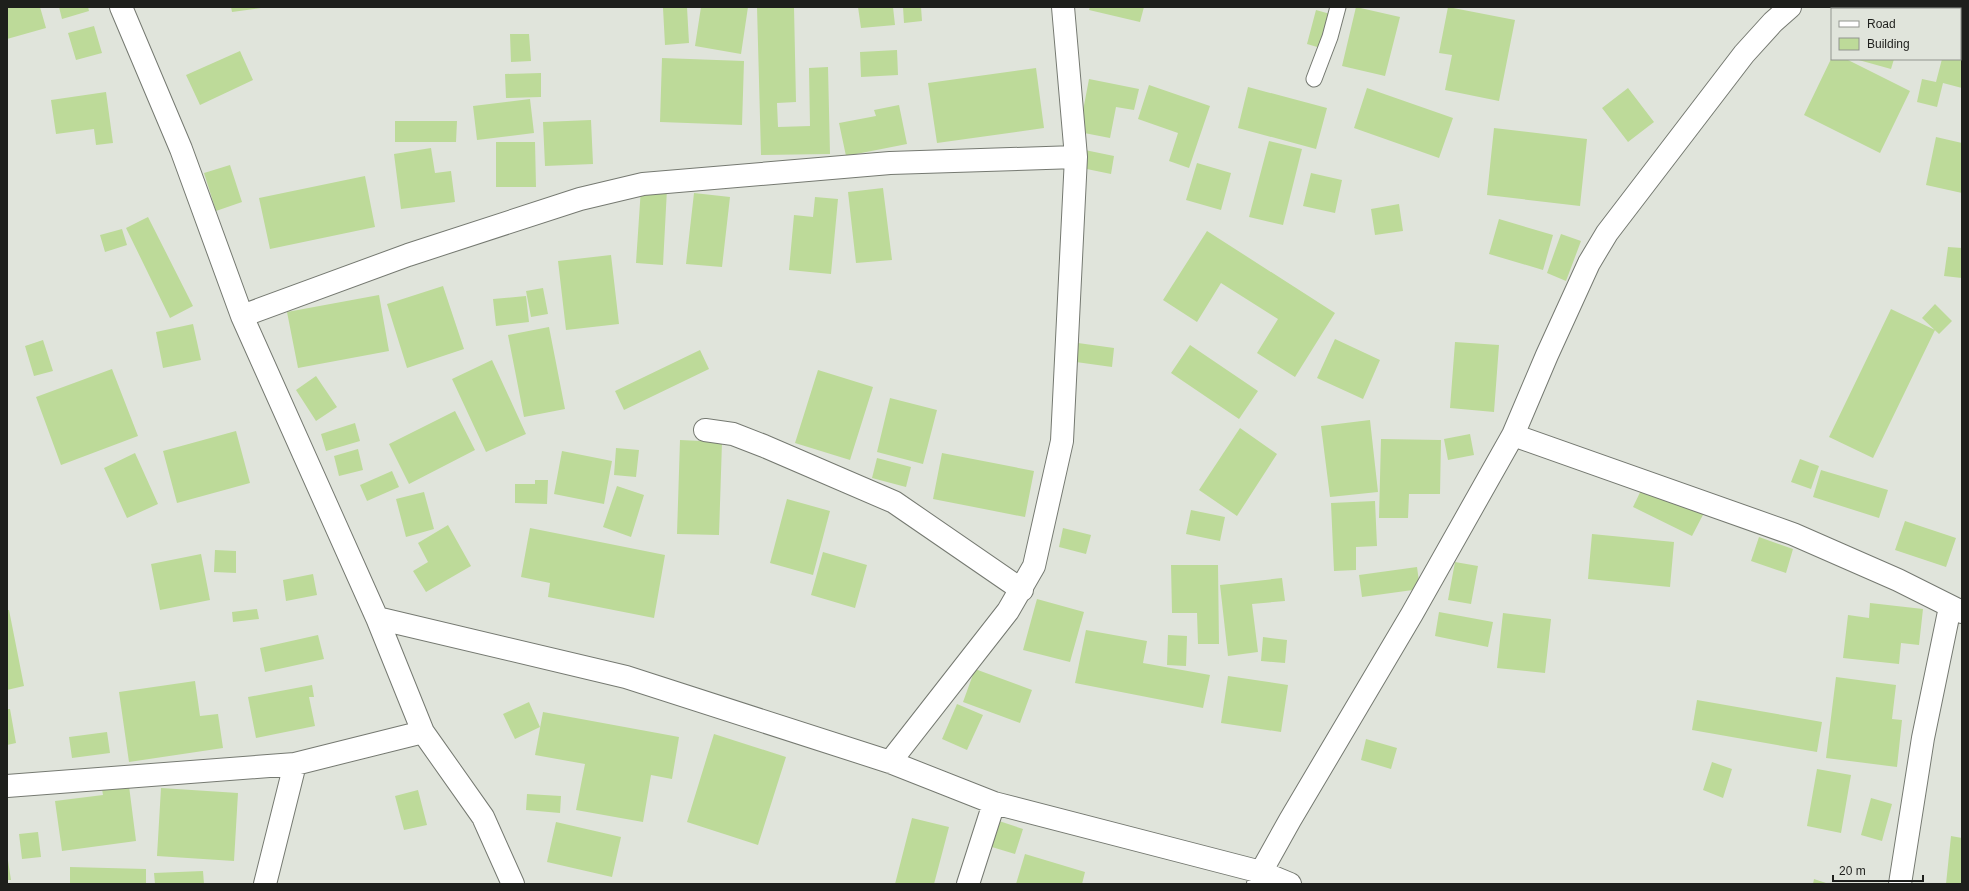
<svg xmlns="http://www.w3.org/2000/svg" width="1969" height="891" font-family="Arial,sans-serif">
<rect width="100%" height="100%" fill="#e0e4db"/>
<path fill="#bdda99" d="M7,7H40L46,28L7,39Z
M59,7H88L89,11L62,19Z
M231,7H261V8L232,12Z
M687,7L689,43L665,45L663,8Z
M701,7H748L741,54L695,46Z
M757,7H794L796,102L777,103L778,127L810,126L809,68L828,67L830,154L761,155Z
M858,7H893L895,25L861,28Z
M903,7H921L922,21L904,23Z
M1090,7H1144L1140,22L1089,10Z
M1356,7L1400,17L1385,76L1342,66Z
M1448,7L1515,20L1499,101L1445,90L1452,55L1439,53Z
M1954,7H1962V88L1943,83L1937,107L1917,102L1922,79L1936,82L1942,59H1960V9H1953Z
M1316,10L1341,17L1331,51L1307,44Z
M94,26L102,53L76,60L68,33Z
M510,34H529L531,61L511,62Z
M897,50L898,75L861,77L860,52Z
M240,51L253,80L200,105L186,75Z
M662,58L744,61L742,125L660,122Z
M1831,59H1846L1910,91L1880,153L1804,115Z
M1855,59H1894L1891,69Z
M1036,68L1044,128L937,143L928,83Z
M541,73V97L506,98L505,74Z
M1089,79L1139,89L1134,110L1116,107L1110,138L1079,132Z
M1149,85L1210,106L1189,168L1169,161L1178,133L1138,119Z
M1248,87L1327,108L1316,149L1238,128Z
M1367,88L1453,118L1439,158L1354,128Z
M1628,88L1654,122L1628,142L1602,108Z
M106,92L113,143L96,145L94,129L56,134L51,100Z
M530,99L534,133L477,140L473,106Z
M899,105L907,144L846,156L839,123L876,116L874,110Z
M591,120L593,164L545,166L543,122Z
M395,121H457L456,142H395Z
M1494,128L1587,139L1580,206L1487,195Z
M1936,137L1962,143V193L1926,185Z
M1269,141L1302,149L1283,225L1249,217Z
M496,142H535L536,187H496Z
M431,148L435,173L451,171L455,202L401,209L394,154Z
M1080,149L1114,156L1111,174L1077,167Z
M1197,163L1231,173L1221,210L1186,200Z
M230,165L242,202L216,211L204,173Z
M1311,173L1342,180L1335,213L1303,206Z
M365,176L375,227L270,249L259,198Z
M641,188L667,189L663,265L636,263Z
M883,188L892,260L856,263L848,192Z
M694,193L730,197L722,267L686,264Z
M815,197L838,199L831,274L789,270L794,215L813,217Z
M1399,204L1403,231L1375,235L1371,209Z
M148,217L193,306L170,318L126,228Z
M1499,219L1553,235L1543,270L1489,254Z
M122,229L127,245L105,252L100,235Z
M1207,231L1335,313L1295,377L1257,353L1278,319L1221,283L1197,322L1163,300Z
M1561,234L1581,241L1566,281L1547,273Z
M1948,247L1962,248V278L1944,276Z
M611,255L619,324L566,330L558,261Z
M443,286L464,349L407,368L387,304Z
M543,288L548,314L531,317L526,291Z
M379,295L389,351L298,368L287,312Z
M526,296L529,322L496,326L493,299Z
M1935,304L1952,321L1939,334L1922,318Z
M1891,309L1935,330L1873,458L1829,437Z
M193,324L201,360L163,368L156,332Z
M549,327L565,409L524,417L508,335Z
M1335,339L1380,360L1363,399L1317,378Z
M43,340L53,371L34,376L25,346Z
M1455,342L1499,345L1494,412L1450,408Z
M1078,343L1114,348L1112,367L1076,362Z
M1190,345L1258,391L1239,419L1171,373Z
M700,350L709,369L624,410L615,391Z
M492,360L526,434L486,452L452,379Z
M112,369L138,436L61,465L36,397Z
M818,370L873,387L850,460L795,443Z
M316,376L337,407L316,421L296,390Z
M890,398L937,410L923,464L877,452Z
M455,411L475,450L409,484L389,444Z
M1370,420L1378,492L1330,497L1321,426Z
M355,423L360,441L326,451L321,434Z
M1240,428L1277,454L1237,516L1199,490Z
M236,431L250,483L177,503L163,451Z
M1470,434L1474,455L1448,460L1444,439Z
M1381,439L1441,440L1440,494H1409L1408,518H1379Z
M680,440L722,442L719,535L677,534Z
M616,448L639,450L636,477L614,475Z
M358,449L363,470L339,476L334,456Z
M562,451L612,461L604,504L554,494Z
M135,453L158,504L127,518L104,468Z
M942,453L1034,471L1025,517L933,499Z
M877,458L911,467L906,487L872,478Z
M1800,459L1819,466L1811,489L1791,482Z
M1821,470L1888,490L1879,518L1813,497Z
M392,471L399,487L367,501L360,485Z
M535,480H548L547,504L515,503V484H535Z
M1645,482L1705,511L1692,536L1633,507Z
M617,486L644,495L631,537L603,527Z
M424,492L434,529L406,537L396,499Z
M787,499L830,511L813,575L770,563Z
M1375,501L1377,546L1356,547V570L1334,571L1331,503Z
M1191,510L1225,517L1220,541L1186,534Z
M1905,521L1956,538L1946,567L1895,550Z
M448,525L471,566L426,592L413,571L428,562L418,543Z
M530,528L665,555L654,618L548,597L550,583L521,577Z
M1063,528L1091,535L1086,554L1059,547Z
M1592,534L1674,542L1670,587L1588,579Z
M1759,537L1793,549L1786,573L1751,561Z
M215,550L236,551V573L214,572Z
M823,552L867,565L855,608L811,595Z
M201,554L210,600L160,610L151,564Z
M1455,562L1478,566L1471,604L1448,600Z
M1171,565H1218L1219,644H1198L1197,613H1172Z
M1417,567L1420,589L1362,597L1359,575Z
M313,574L317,595L286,601L283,580Z
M1282,578L1285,601L1252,604L1258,652L1228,656L1220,585Z
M1037,599L1084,612L1070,662L1023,650Z
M1870,603L1923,609L1919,645L1901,643L1899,664L1843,658L1848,615L1869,618Z
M257,609L259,619L233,622L232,612Z
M7,610H9L24,686L7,690Z
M1439,612L1493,622L1488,647L1435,636Z
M1503,613L1551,619L1545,673L1497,668Z
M1086,630L1147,641L1143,663L1210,675L1203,708L1075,683Z
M318,635L324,659L265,672L260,648Z
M1168,635L1187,636L1186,666L1167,665Z
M1263,637L1287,640L1285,663L1261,661Z
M975,669L1032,690L1020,723L963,702Z
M1228,676L1288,685L1281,732L1221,723Z
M1836,677L1896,685L1892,719L1902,720L1897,767L1826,758Z
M195,681L200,716L218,714L223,748L129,762L119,692Z
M312,685L314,697H309L315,726L256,738L248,697Z
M1697,700L1822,722L1817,752L1692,730Z
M529,702L540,727L515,739L503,714Z
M957,704L983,715L967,750L942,739Z
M7,709H10L16,743L7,745Z
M543,712L679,737L672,779L651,775L643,822L576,810L585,764L535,755Z
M107,732L110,753L72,758L69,737Z
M714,734L786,757L758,845L687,822Z
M1366,739L1397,748L1391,769L1361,760Z
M1712,762L1732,769L1723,798L1703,790Z
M1817,769L1851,775L1841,833L1807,826Z
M129,786L136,841L62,851L55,801L103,795L102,789Z
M161,788L238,793L234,861L157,856Z
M418,790L427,825L404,830L395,796Z
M527,794L561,796L560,813L526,810Z
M1871,798L1892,804L1882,841L1861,835Z
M912,818L949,827L934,884H895Z
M990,818L1023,829L1015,854L982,844Z
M556,822L621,837L612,877L547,862Z
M38,832L41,857L22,859L19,834Z
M1951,836L1962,838V884H1946Z
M7,854L11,880H7Z
M1025,854L1085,872L1082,884H1016Z
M70,867L146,869V884H70Z
M203,871L204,884H155L154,873Z
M1814,879L1829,884H1813Z"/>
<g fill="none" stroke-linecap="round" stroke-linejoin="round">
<defs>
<path id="service" d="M1314,79L1330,37L1338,7"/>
<path id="minor" d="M121,7L181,149L242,316L377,618
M242,316L408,255L580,199L643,184L890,163L1076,157
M705,430L733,434L764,446L894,502L1022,590
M1513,435L1793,534L1898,580L1962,612
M890,762L1008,611L1034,566L1062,441L1076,157L1063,7
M7,786L295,764L423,732
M265,884L295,764
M513,884L483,817L423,732L377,618L626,677L890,762L994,803L1261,872L1258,884
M968,884L994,803
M1290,884L1261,872L1290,820L1412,614L1513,435L1547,355L1589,263L1607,233L1744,54L1773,22L1790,7
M1900,884L1923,738L1950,607"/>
</defs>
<use href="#service" stroke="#757971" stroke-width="17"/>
<use href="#minor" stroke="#757971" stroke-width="24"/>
<use href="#service" stroke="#fff" stroke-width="15"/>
<use href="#minor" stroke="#fff" stroke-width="22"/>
</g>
<rect width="1969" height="891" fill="none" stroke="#1e1f1c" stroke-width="16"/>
<rect x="1831" y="8" width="130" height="52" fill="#e0e4db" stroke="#92958f"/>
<rect x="1839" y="21" width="20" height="6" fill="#ffffff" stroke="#92958f"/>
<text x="1867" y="28" font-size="12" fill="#1e1f1c">Road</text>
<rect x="1839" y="38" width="20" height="12" fill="#bdda99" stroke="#92958f"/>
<text x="1867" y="48" font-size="12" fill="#1e1f1c">Building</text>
<path d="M1833 875v6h90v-6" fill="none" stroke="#1e1f1c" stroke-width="2"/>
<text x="1839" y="875" font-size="12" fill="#1e1f1c" stroke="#e0e4db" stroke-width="3" paint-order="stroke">20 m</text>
</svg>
